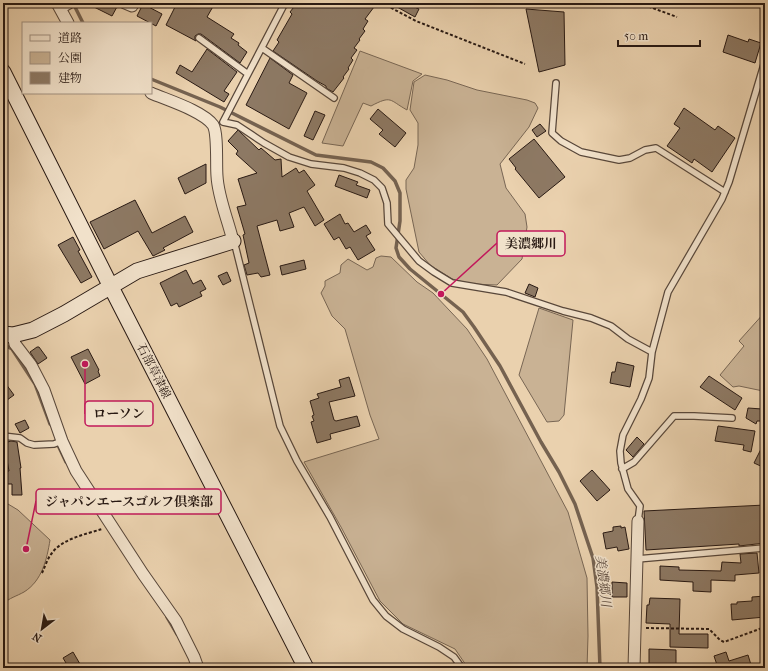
<svg xmlns="http://www.w3.org/2000/svg" width="768" height="671" font-family="'IM FELL French Canon','Noto Serif JP',serif">
<rect width="100%" height="100%" fill="#ead1ae"/>
<filter id="stains"><feTurbulence type="fractalNoise" baseFrequency=".005" numOctaves="4"/><feColorMatrix values="0 0 0 0 .2 0 0 0 0 .09 0 0 0 0 .02 0 0 0 .5 -.17"/></filter>
<radialGradient id="worn" r=".72"><stop offset=".6" stop-color="#630" stop-opacity="0"/><stop offset="1" stop-color="#630" stop-opacity=".3"/></radialGradient>
<path fill="#c9b294" stroke="#786654" d="M360,51L422,74L413,81L407,110C389,100 392,95 371,106L363,103L343,146L322,143Z
M425,75L447,80L477,90L527,100L535,103L538,108L529,127L500,164L506,188L525,214L527,227L522,259L497,285L472,284L452,279L430,265L419,252L406,189V180L414,168L418,145V123L410,110L414,82Z
M381,256L391,257L417,282L433,293L467,329L487,359L568,512L587,578L588,636L587,668H468L455,649L403,624L380,601L341,527L304,462L379,439L370,415L345,329L332,316L321,293L325,286V281L340,273L341,265L348,259L367,270L373,267L376,258Z
M539,308L573,320L564,415L559,421L547,422L519,375Z
M765,312V389L763,391L739,386L733,387L720,375L744,346L739,341Z
M3,501L18,510L50,540C47,559 42,581 24,592C17,596 9,598 3,604Z"/>
<g fill="none" stroke-linecap="round" stroke-linejoin="round">
<path stroke="#756250" stroke-width="3.5" d="M73,3L83,23
M151,79L220,107L316,155L371,162L383,168L395,181L400,193V221L396,248L399,257L410,269L463,312L474,327L500,366L541,442L559,472L575,504L593,558L597,587L600,668
M3,344L12,349L35,384L50,424
M57,443L66,462
M167,617L177,634"/>
</g>
<path fill="#8d7964" stroke="#281913" d="M86,3H118V5L112,16Z
M177,3H215L207,17L234,34L231,38L239,43L238,45L247,52L240,63L201,34H198L195,36V39L196,41L166,25Z
M297,3H377L365,19L368,21L363,29L365,31L359,39L360,40L354,48L357,50L351,58L353,60L348,68L349,69L343,77L344,78L333,92L326,88V86L317,81L273,51L279,42L277,40L292,14L290,12Z
M390,3H413L412,6L419,9L415,17Z
M143,4L162,14L156,26L137,16Z
M526,9L564,12L565,65L539,72Z
M728,35L748,42L749,39L761,43L755,63L723,52Z
M207,49L237,72L224,91L229,94L224,102L176,73L180,65L192,72Z
M270,58L293,75L289,83L307,93L289,129L246,105Z
M684,108L715,130L718,126L735,138L712,172L694,159L692,163L667,146L680,128L674,124Z
M378,109L406,133L395,147L379,134L383,130L370,119Z
M315,111L325,115L313,140L304,136Z
M540,124L546,131L537,137L532,130Z
M238,130L259,150L261,148L275,160L281,159L282,177L296,168L299,173L304,170L315,185L307,191L324,220L315,226L304,207L289,213L294,227L280,231L277,220L257,226L270,275L261,277L258,273L247,275L244,265L249,263L243,235L245,234L237,207L246,205L238,179L257,173L236,154L238,151L228,141Z
M534,139L565,177L539,198L515,169L516,168L509,159Z
M206,164V183L185,194L178,178Z
M339,175L358,182L356,185L370,190L367,198L335,186Z
M135,200L152,233L185,216L193,232L163,248L165,250L153,256L138,231L104,249L90,222Z
M340,214L345,224L348,223L354,232L366,225L371,233L366,236L375,250L358,260L350,247L346,249L339,237L334,240L324,224Z
M73,237L80,250L78,251L92,277L81,283L58,245Z
M304,260L306,269L282,275L280,266Z
M186,270L193,284L201,280L206,289L200,292L202,296L179,307L177,303L171,306L160,283Z
M227,272L231,281L223,285L218,276Z
M529,284L538,288L535,297L525,293Z
M37,347H39L47,358L38,364L30,352Z
M88,349L99,370L98,371L100,376L85,384L71,357Z
M617,362L634,366L630,387L610,383L612,372H615Z
M709,376L742,398L735,410L700,387Z
M349,377L355,396L329,402L334,420L336,421L357,416L360,426L330,434L331,439L317,443L311,422L314,421L312,416L314,415L310,401L319,398L317,394L341,387L339,380Z
M3,380L14,395L3,403Z
M748,408L762,409L761,421H757L756,424L746,418Z
M25,420L29,428L20,433L15,424Z
M718,426L755,431L751,452L743,450L744,445L715,441Z
M637,437L644,444L633,457L626,450Z
M11,441L17,442L21,468H20L22,495H12V484H3V471H9L4,443Z
M765,441V468L754,463Z
M592,470L610,490L597,501L580,481Z
M765,505V543L739,546V544L646,550L644,511Z
M621,526V528L625,527L629,549L618,551L617,547L606,549L603,533L613,531V527Z
M757,553L759,573L735,575V581L711,580V592L693,591V582L660,580V566L679,567V570L721,571L722,562L741,563L740,554Z
M612,582L627,583V597H612Z
M765,596V617L732,620L731,604H737V602L752,601V597Z
M650,598L680,599L679,634H708V648L670,647V624L646,623L647,605H649Z
M649,649L676,650V668H649Z
M73,652L80,664L73,668H69L63,658Z
M726,652L729,661L748,655L752,668H715L714,666L717,665L714,656Z"/>
<g fill="none" stroke-linecap="round" stroke-linejoin="round">
<defs>
<path id="lane" d="M285,3L223,122L237,125L264,143L289,157L311,164L344,168L360,173L374,180L382,188L387,203L388,224L393,230L419,261L434,272L452,283L506,292L563,311L591,318L611,326L628,339L652,352
M199,38L248,74
M262,48L334,98
M556,83L552,133L561,141L581,152L619,160L630,158L645,150L656,148L725,192
M234,241L280,426L297,461L330,517L373,600L386,616L403,629L439,647L454,657L462,668
M3,436L20,438L27,443L34,445L54,444L62,441
M622,469L634,462L674,416H694L732,418
M638,521L640,506L628,489L621,463L620,451L623,435L641,399L649,378L652,352L668,292L722,199L729,182L765,61
M637,559L765,548"/>
<path id="street" d="M57,3L68,23
M125,3L132,6
M60,8L69,3
M151,93C167,100 203,111 213,125C218,133 216,165 217,176C218,197 228,220 233,241
M13,335L15,344L31,365L44,390L62,441L76,471L143,574L176,621L194,657L198,668
M634,668L638,521"/>
<path id="secondary" d="M3,72L111,287L306,668
M3,334L13,335L33,330L64,314L137,271L233,241"/>
</defs>
<use href="#lane" stroke="#58473a" stroke-width="8"/>
<use href="#street" stroke="#58473a" stroke-width="13"/>
<use href="#secondary" stroke="#281913" stroke-width="17"/>
<path stroke="#281913" stroke-width="2" stroke-dasharray="3 2" stroke-linecap="butt" d="M382,3L416,21L525,64
M483,3H484
M639,3L677,17
M42,573C45,567 47,559 52,553C62,539 86,534 102,529
M646,628L709,629L720,640L724,642L765,627"/>
<use href="#lane" stroke="#f1e1ca" stroke-width="5.5"/>
<use href="#street" stroke="#f1e1ca" stroke-width="11"/>
<use href="#secondary" stroke="#f1e1ca" stroke-width="15"/>
</g>
<g text-anchor="middle" stroke-width="3" stroke-linejoin="round" paint-order="stroke">
<g font-size="12" fill="#281913" stroke="#f1e1ca">
<text transform="translate(154 371) rotate(63)" y="4">石部草津線</text>
</g>
<g font-size="13" font-style="italic" fill="#5b493c" stroke="#f1e1ca">
<text transform="translate(604 581) rotate(83)" y="5">美濃郷川</text>
</g>
</g>
<path fill="none" stroke="#c2185b" stroke-width="1.5" d="M441 294L497 243M85 364L85 414M26 549L36 501"/>
<g fill="#c2185b" stroke="#f1e1ca" stroke-width="1.5">
<circle cx="441" cy="294" r="4"/>
<circle cx="85" cy="364" r="4"/>
<circle cx="26" cy="549" r="4"/>
</g>
<g fill="#f1e1ca" stroke="#c2185b" stroke-width="1.5">
<rect x="497" y="231" width="68" height="25" rx="4"/>
<rect x="85" y="401" width="68" height="25" rx="4"/>
<rect x="36" y="489" width="185" height="25" rx="4"/>
</g>
<g font-size="13" text-anchor="middle" font-weight="bold" fill="#281913">
<text x="531" y="248">美濃郷川</text>
<text x="119" y="418">ローソン</text>
<text x="129" y="506">ジャパンエースゴルフ倶楽部</text>
</g>
<rect width="768" height="671" fill="none" stroke="#ead1ae" stroke-width="16"/>
<rect x="4" y="4" width="760" height="663" fill="none" stroke="#281913" stroke-width="2"/>
<rect x="8" y="8" width="752" height="655" fill="none" stroke="#281913"/>
<rect x="22" y="22" width="130" height="72" fill="#f1e1ca" stroke="#a19181"/>
<rect x="30" y="35" width="20" height="6" fill="#f1e1ca" stroke="#a19181"/>
<text x="58" y="42" font-size="12" fill="#281913">道路</text>
<rect x="30" y="52" width="20" height="12" fill="#c9b294" stroke="#a19181"/>
<text x="58" y="62" font-size="12" fill="#281913">公園</text>
<rect x="30" y="72" width="20" height="12" fill="#8d7964" stroke="#a19181"/>
<text x="58" y="82" font-size="12" fill="#281913">建物</text>
<g transform="translate(42 629) rotate(211)" stroke="#f1e1ca" stroke-width="3" paint-order="stroke">
<path d="M0-3L7 15L0 10L-7 15Z" fill="#281913"/>
<text y="-6" font-size="11" font-weight="bold" text-anchor="middle" fill="#281913">N</text>
</g>
<path d="M618 40v6h82v-6" fill="none" stroke="#281913" stroke-width="2"/>
<text x="624" y="40" font-size="12" fill="#281913" stroke="#f1e1ca" stroke-width="3" paint-order="stroke">50 m</text>
<rect width="100%" height="100%" filter="url(#stains)"/>
<rect width="100%" height="100%" fill="url(#worn)"/>
</svg>
